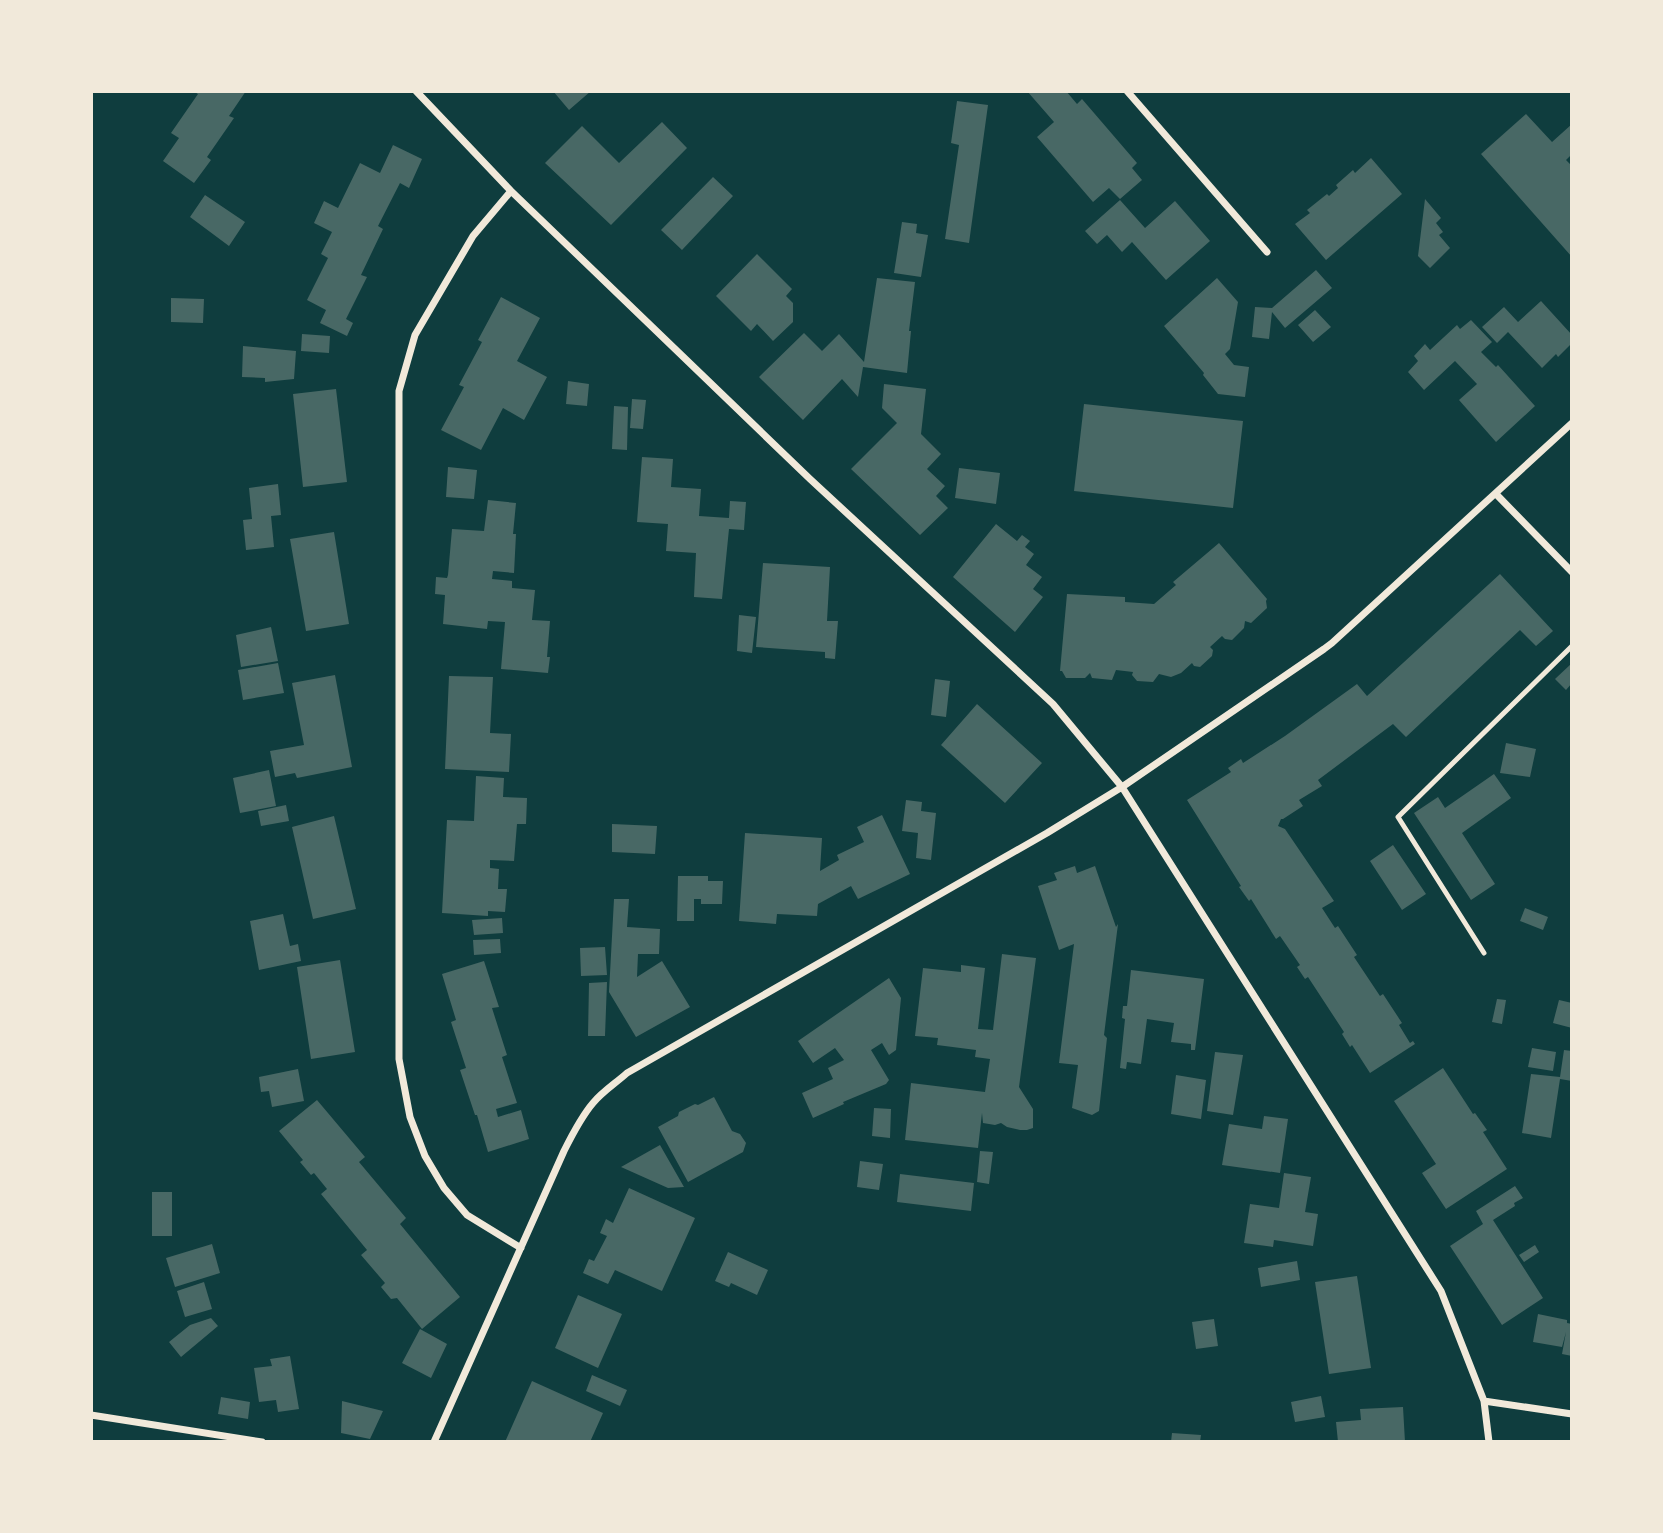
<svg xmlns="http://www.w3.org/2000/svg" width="1663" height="1533" font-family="Commissioner,sans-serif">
<rect width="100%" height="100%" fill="#0f3d3e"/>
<path fill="#486865" d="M193,91H246L229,116L234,118L207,157L211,160L194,183L163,161L179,138L171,133L198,94Z
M553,91H591L569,110Z
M1027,91H1066L1077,104L1082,99L1137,163L1132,168L1142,180L1120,199L1109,188L1093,202L1037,137L1054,122Z
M957,101L988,105L969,243L945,239L959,145L951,143Z
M1526,114L1552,142L1572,124V154L1566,160L1572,166V257L1481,154Z
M662,122L687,148L611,225L545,163L582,126L619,163Z
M393,145L422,159L409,188L400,183L378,226L383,229L361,275L367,277L346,319L353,323L347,336L320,323L326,310L307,300L328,258L321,254L332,232L314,223L324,201L338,208L360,163L380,173Z
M1371,158L1402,194L1326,260L1295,224L1310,213L1307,210L1327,194L1329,196L1338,188L1336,185L1353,170L1355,173Z
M713,177L733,196L682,250L661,230Z
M205,195L245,222L229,246L190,217Z
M1425,199L1441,218L1436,223L1443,232L1439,235L1450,248L1430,268L1418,256Z
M1120,200L1145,228L1175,201L1210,241L1166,280L1132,242L1122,252L1107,235L1097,244L1085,231Z
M902,222L917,224L916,233L928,235L921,277L894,273Z
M757,254L792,289L786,296L793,303V322L773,341L757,324L751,331L716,296Z
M1316,270L1332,288L1285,328L1272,312L1269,339L1252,337L1255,307L1272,308Z
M877,278L915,282L909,331H911L907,373L863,367L858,397L842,379L803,420L759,377L804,333L822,351L839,334L864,362Z
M1217,278L1238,302L1230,349L1225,354L1234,365L1249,367L1245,397L1218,394L1203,375L1204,373L1164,326Z
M501,297L540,318L517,361L547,377L524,420L503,408L481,450L441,430L464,387L459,385L482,342L478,340Z
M171,298L204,299L203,323L171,322Z
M1541,301L1572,335V343L1558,357L1556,354L1542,368L1508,332L1497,343L1482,327L1504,307L1518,322Z
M1315,310L1331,327L1313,342L1298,325Z
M1471,320L1492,342L1481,352L1496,367L1498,365L1535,406L1496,442L1459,400L1477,384L1455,361L1424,390L1408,372L1418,361L1414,356L1425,344L1430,350L1457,325L1460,329Z
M302,334L330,336L329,353L301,351Z
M243,346L296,351L294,379L265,382V378L242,377Z
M568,381L589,384L587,406L566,404Z
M884,384L926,389L921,434L941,454L927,469L945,486L936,496L948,508L920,535L851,469L897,423L882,408Z
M336,389L347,482L303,487L293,394Z
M632,399L646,400L643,429L630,428Z
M1084,404L1243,421L1233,508L1074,491Z
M614,406L628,407L627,450L612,449Z
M642,457L673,459L671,487L701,489L699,516L729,518L730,501L746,502L744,530L729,529L722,599L694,597L696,553L666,551L668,524L637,522Z
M448,467L477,470L474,499L446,497Z
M959,468L1000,473L996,504L955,498Z
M278,484L281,515L271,516L274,547L246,550L243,520L252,519L249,488Z
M488,500L516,503L513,534H516L514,573L493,571L492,579L512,581V588L535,590L532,620L550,621L547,657H550L548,673L501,669L505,622L488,621L487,629L443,624L445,595L435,594L436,577L447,578L448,575L452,529L484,531Z
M996,524L1017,541L1022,535L1030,541L1025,547L1034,554L1026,565L1042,577L1033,589L1043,597L1015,632L953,577Z
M334,532L349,624L306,631L290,539Z
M1219,543L1267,599L1266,601L1267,608L1251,623L1245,621L1244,628L1232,640L1225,639L1222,636L1210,647L1213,650L1212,656L1200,667L1194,666L1192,663L1181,673L1171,677L1159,674L1153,682L1137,681L1132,675L1133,672L1116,670L1112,680L1092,678L1090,673L1085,678H1066L1062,671H1060L1067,594L1125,597V602L1154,604L1176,585L1173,582Z
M763,563L830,567L827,621H838L835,659L825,658V652L756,647Z
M1500,574L1553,631L1536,646L1520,630L1406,737L1393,724L1318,780L1322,786L1299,800L1303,806L1283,819H1281L1278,826L1285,829L1334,901L1322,908L1335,928L1338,926L1357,955L1354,957L1380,996L1383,994L1402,1023L1399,1025L1410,1043L1413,1041L1415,1044L1370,1073L1352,1045L1350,1047L1342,1034L1344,1032L1308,977L1305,979L1297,967L1300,965L1280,936L1276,939L1251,899L1249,901L1239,887L1241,886L1187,800L1231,772L1228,768L1241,759L1243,763L1285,736L1357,684L1367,696Z
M739,615L756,617L752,653L737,651Z
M271,627L278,661L241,667L236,635Z
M278,663L284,693L243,700L238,670Z
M1572,663V683L1566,690L1555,679Z
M335,675L352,767L297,778L295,773L275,777L270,751L304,745L292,683Z
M449,676L493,677L490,733L511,734L509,772L445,769Z
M935,679L950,681L946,717L931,715Z
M977,704L1042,763L1005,803L941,745Z
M1506,743L1536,749L1530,777L1500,773Z
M269,770L276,806L240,813L233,778Z
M1494,774L1511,798L1462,833L1495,884L1471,900L1414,813L1438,797L1445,808Z
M476,776L504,778L503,797L527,798L526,824H517L514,861L490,860V868L499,869L498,889H507L505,912L488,911V916L442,913L447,820L474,821Z
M906,800L922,802L921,811L936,813L931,860L916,858L918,833L902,831Z
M286,805L289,821L261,826L258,811Z
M882,815L910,874L858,899L851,886L818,904L817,916L777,914L776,924L739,921L745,833L822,838L820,871L839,860L837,855L864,842L857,827Z
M334,816L356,909L313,919L292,827Z
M612,824L657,826L655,854L612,852Z
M1393,845L1426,894L1402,910L1370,861Z
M1075,866L1077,873L1095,866L1116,927L1118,924L1104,1035L1107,1038L1099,1111L1092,1115L1072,1108L1078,1065L1059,1063L1074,944L1059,950L1038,886L1057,880L1054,873Z
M678,876H708V881H723L722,904H701V899H694V921H677Z
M614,899H629L627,927L660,929L659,954H638L637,977L662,961L690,1007L636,1037L609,992Z
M1525,908L1548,917L1543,930L1520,921Z
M283,914L290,946L298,944L301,961L259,970L250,921Z
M502,918L503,933L474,935L472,920Z
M500,939L501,953L474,955L473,940Z
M605,947L607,975L581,976L580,948Z
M1002,954L1036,958L1019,1087L1033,1109V1128L1027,1130H1020L1007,1127L1001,1123L995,1125L983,1123L982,1113L978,1148L905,1140L911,1083L985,1092L990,1059L975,1057L976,1050L937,1045L938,1038L915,1036L923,968L961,972V965L985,968L978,1029L993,1030Z
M340,960L355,1052L311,1059L297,967Z
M484,961L499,1007L492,1008L507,1055L502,1057L517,1103L496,1109L498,1117L521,1110L529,1139L488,1152L477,1115H475L460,1070L466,1068L451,1022L456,1020L442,974Z
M1131,970L1204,979L1195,1050H1191V1044L1171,1042L1174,1023L1147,1019L1141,1064L1127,1062L1126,1069L1120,1068L1125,1019L1122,1018L1123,1006H1127Z
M889,978L901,998L896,1050L889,1055L882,1043L871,1050L889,1080L886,1084L843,1102L844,1104L813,1118L802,1093L833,1079L828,1068L844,1060L835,1048L813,1063L798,1041Z
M607,982L605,1036H588L589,983Z
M1497,999L1506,1000L1502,1024L1492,1022Z
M1559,1000L1572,1003V1028L1553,1023Z
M1532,1048L1556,1052L1553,1071L1528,1067Z
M1564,1050L1572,1051V1081L1560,1079L1551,1138L1522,1133L1531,1074L1560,1077Z
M1215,1052L1243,1055L1233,1115L1207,1111Z
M1443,1068L1473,1114L1475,1113L1487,1130L1483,1132L1507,1169L1446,1209L1422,1173L1436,1164L1394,1101Z
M298,1069L304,1101L272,1107L269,1091L261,1092L259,1077Z
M1176,1075L1206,1080L1201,1119L1171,1114Z
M714,1097L732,1131L740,1134L746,1143L743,1152L688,1182L658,1127L678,1116L679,1112L695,1104L698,1105Z
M317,1100L365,1157L359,1162L406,1218L400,1224L460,1297L422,1329L397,1298L391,1299L381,1287L385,1283L361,1255L367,1250L321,1194L327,1189L314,1173L311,1175L300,1162L303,1160L279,1131Z
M874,1108L891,1109L890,1138L872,1136Z
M1264,1116L1288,1119L1280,1173L1222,1165L1229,1124L1262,1129Z
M660,1145L684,1187L668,1188L621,1167Z
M980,1151L993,1152L989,1184L977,1182Z
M860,1161L883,1164L879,1190L857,1187Z
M1284,1173L1311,1177L1305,1212L1318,1214L1313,1246L1274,1240L1273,1247L1244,1243L1250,1204L1279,1208Z
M900,1174L974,1183L971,1211L897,1202Z
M1515,1186L1523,1198L1514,1203L1515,1206L1493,1220L1543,1298L1502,1325L1450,1246L1483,1224L1476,1211Z
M629,1188L695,1218L662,1291L615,1270L608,1284L583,1273L589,1259L594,1261L607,1236L600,1233L606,1219L613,1223Z
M152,1192H172V1236H152Z
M212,1244L220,1273L175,1287L166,1258Z
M1535,1245L1539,1252L1524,1262L1519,1255Z
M728,1252L768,1270L757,1295L731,1283L729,1287L715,1281Z
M1297,1261L1300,1280L1261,1287L1258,1268Z
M1357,1276L1371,1368L1329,1374L1315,1282Z
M204,1282L212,1309L185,1317L177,1291Z
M578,1295L622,1314L598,1368L555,1348Z
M1538,1314L1567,1320V1323L1572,1324V1356L1562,1354L1566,1332L1562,1347L1533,1342Z
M211,1318L218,1326L181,1357L169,1342L190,1325Z
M1214,1319L1218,1346L1196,1349L1192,1322Z
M420,1329L447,1344L431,1378L402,1363Z
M290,1356L299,1409L278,1412L276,1400L259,1402L254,1368L272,1366L270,1359Z
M592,1375L627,1390L620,1406L586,1391Z
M532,1381L603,1413L590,1442H505Z
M1321,1396L1325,1417L1295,1422L1291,1402Z
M221,1397L250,1402L248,1419L218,1414Z
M342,1401L383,1411L370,1439L341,1433Z
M1403,1407L1405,1442H1338L1336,1422L1361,1420L1360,1409Z
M1172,1433L1201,1435L1200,1442H1171Z"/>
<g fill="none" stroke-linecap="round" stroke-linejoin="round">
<path stroke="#f1e9da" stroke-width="5" d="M1484,953L1398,817L1572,646"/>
<path stroke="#f1e9da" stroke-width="7" d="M416,91L511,191L810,479L1053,704L1122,787L1441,1291L1484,1401L1489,1442
M1127,91L1267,252
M511,191L473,236L415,335L399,391V1059L410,1117L425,1156L444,1188L467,1215L521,1248
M1496,494L1572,572
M1484,1401L1572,1414
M91,1415L262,1442
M434,1442L564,1151C572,1135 581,1117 593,1103C603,1091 616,1083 627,1073L1047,833L1122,787L1324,649L1332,643L1572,423"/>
</g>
<rect width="1663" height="1533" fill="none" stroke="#f1e9da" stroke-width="186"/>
</svg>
